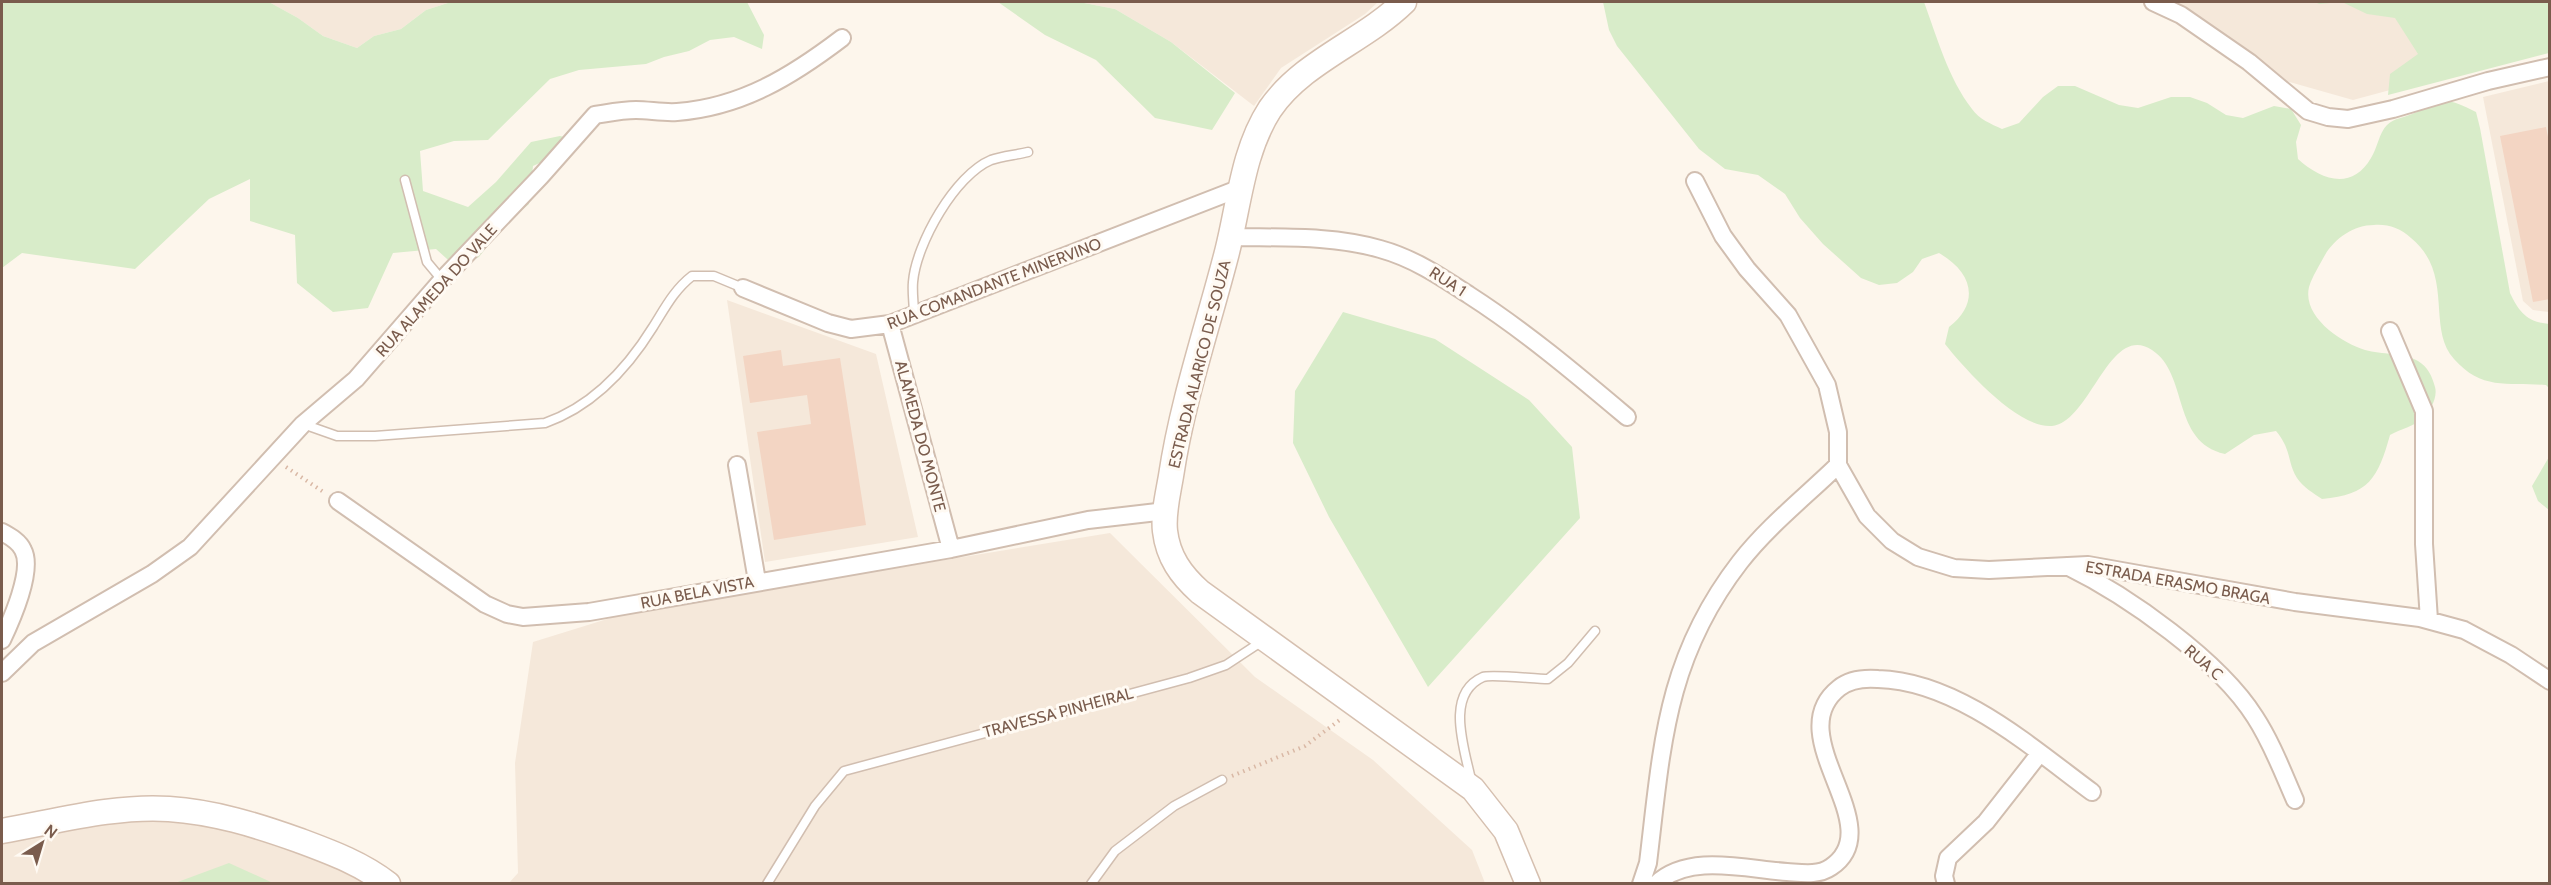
<svg xmlns="http://www.w3.org/2000/svg" width="2551" height="885" font-family="Cabin,sans-serif">
<rect width="100%" height="100%" fill="#fdf6ec"/>
<path fill="#f5e8da" d="M269,2H451L426,10L401,29L374,36L357,48L323,36L298,18Z
M1079,2H1378L1365,14L1281,68L1254,106L1171,42L1115,9Z
M2153,2H2549L2505,59L2353,100L2265,75Z
M2549,81V312L2533,310L2523,301L2483,97Z
M727,300L876,354L918,537L765,562Z
M1110,533L1255,677L1373,760L1472,850L1485,883L508,884L518,873L515,763L533,642L633,611Z
M195,807L385,883H2V844L56,826Z"/>
<path fill="#d8ecc9" d="M2,2H269L298,18L323,36L357,48L374,36L401,29L426,10L451,2H747L764,35L762,49L734,37L710,40L689,51L664,57L646,64L579,70L550,79L488,140L454,141L420,151L423,191L468,207L496,182L531,142L560,136L585,142L533,166L529,204L503,226L479,257L457,268L436,249L393,253L368,308L333,312L297,283L295,235L250,221V179L209,199L135,269L22,253L2,268Z
M998,2H1079L1115,9L1171,42L1235,93L1212,130L1155,118L1096,60L1045,35Z
M1603,2H1924C1937,37 1948,78 1972,109C1979,119 1991,124 2002,129L2019,123L2043,97L2058,86H2075L2119,105L2138,108L2171,97H2190L2207,103L2226,115L2243,118L2274,106L2291,109L2301,125L2296,142L2298,159C2321,180 2352,191 2371,158C2377,149 2379,133 2387,125C2394,118 2403,118 2412,114C2443,102 2442,94 2476,112L2480,128L2510,293C2519,312 2527,322 2549,324V388L2546,385C2509,382 2482,391 2454,359C2426,328 2455,274 2411,238C2400,228 2388,224 2374,225C2354,225 2335,238 2325,255C2320,264 2312,277 2309,287C2302,317 2342,343 2365,350C2382,355 2403,352 2418,361C2428,367 2432,376 2435,387C2438,397 2430,412 2422,419C2415,426 2400,429 2390,435C2378,478 2369,495 2322,499C2313,493 2303,487 2297,478C2287,462 2292,450 2276,431L2254,435L2225,454C2171,442 2189,374 2152,350C2109,322 2091,422 2052,426C2018,429 1964,368 1945,344L1949,327C1981,302 1972,272 1939,253L1922,259L1913,272L1897,283L1879,285L1861,278L1823,244L1800,218L1785,194L1758,175L1725,169L1699,149L1617,46L1609,30Z
M2315,2H2549V53L2388,95L2390,74L2418,54L2395,18L2367,14L2342,2L2319,4Z
M1343,312L1435,339L1529,400L1572,447L1580,518L1428,687L1329,517L1293,443L1295,391Z
M2549,457V510L2538,501L2532,486Z
M229,863L273,883H175Z"/>
<path fill="#f3d5c3" d="M2546,127L2550,147V299L2533,302L2500,136Z
M781,350L783,366L840,358L866,525L774,540L757,432L811,424L807,395L750,403L743,356Z"/>
<g fill="none" stroke-linecap="round" stroke-linejoin="round">
<defs>
<path id="lane" d="M405,180L427,262L442,280
M914,315C914,304 912,293 913,282C916,244 955,175 991,160C1002,156 1016,155 1028,152
M303,424L337,436H375L545,423C593,406 627,369 653,327C665,308 674,290 692,276H714L743,288
M1471,780C1465,750 1444,694 1483,677C1491,674 1535,679 1548,679L1568,663L1595,631
M767,884L815,806L844,771L1189,678L1226,665L1264,640
M1091,884L1115,851L1174,806L1222,780"/>
<path id="street" d="M2153,2L2181,15L2249,62L2308,111L2328,117L2348,119L2393,109L2488,81L2550,67
M1695,181L1723,236L1747,269L1788,315L1827,385L1838,432V465L1867,516L1892,541L1918,557L1954,568L1989,570L2088,565L2295,602L2420,618L2464,630L2511,655L2550,681
M1231,237C1280,238 1332,235 1380,249C1413,258 1440,276 1469,295C1525,331 1576,374 1627,417
M743,288L828,323L851,329L890,324L1243,187
M890,324L951,549
M2390,331L2424,411V544L2429,620
M737,465L757,581
M338,501L485,604L507,614L523,617L589,612L951,549L1088,520L1166,511
M2,532C9,536 19,541 23,550C34,570 11,621 2,640
M2067,566C2128,596 2219,660 2255,717C2272,743 2283,773 2295,800
M2,673L33,643L152,574L190,547L303,424L356,379L442,280L541,176L595,115C608,113 622,110 636,110C649,110 663,113 677,112C742,107 792,76 842,38
M1641,884L1648,863C1662,747 1665,659 1740,562C1768,526 1805,497 1838,465
M1656,884C1689,853 1745,869 1787,872C1802,873 1818,876 1831,867C1892,826 1778,736 1839,688C1850,679 1865,678 1878,679C1957,681 2031,747 2092,792
M1946,884L1944,876L1948,858L1986,822L2040,753"/>
<path id="secondary" d="M1404,2C1363,42 1303,61 1270,109C1242,152 1239,207 1226,256C1207,329 1182,402 1171,476C1168,494 1163,513 1165,531C1168,557 1181,575 1200,592L1473,789L1506,831L1528,884
M2,831C54,822 116,805 169,809C214,812 256,825 298,840C330,852 361,863 388,884"/>
</defs>
<use href="#lane" stroke="#d1beb0" stroke-width="11"/>
<use href="#street" stroke="#d1beb0" stroke-width="20"/>
<use href="#secondary" stroke="#d6c0b0" stroke-width="27"/>
<path stroke="#d9b8a5" stroke-width="4" stroke-dasharray="1.5 4.5" stroke-linecap="butt" d="M286,467L325,493
M1232,776L1305,746L1341,719"/>
<use href="#lane" stroke="#fff" stroke-width="8"/>
<use href="#street" stroke="#fff" stroke-width="16"/>
<use href="#secondary" stroke="#fff" stroke-width="24"/>
</g>
<g text-anchor="middle" stroke-width="6" stroke-linejoin="round" paint-order="stroke">
<g font-size="16" fill="#7a5c4d" stroke="#fffaf3">
<text transform="translate(1448 281) rotate(33)" y="6">RUA 1</text>
<text transform="translate(994 283) rotate(-21)" y="6">RUA COMANDANTE MINERVINO</text>
<text transform="translate(436 290) rotate(-48)" y="6">RUA ALAMEDA DO VALE</text>
<text transform="translate(1199 364) rotate(-76)" y="6">ESTRADA ALARICO DE SOUZA</text>
<text transform="translate(921 436) rotate(75)" y="6">ALAMEDA DO MONTE</text>
<text transform="translate(2178 582) rotate(10)" y="6">ESTRADA ERASMO BRAGA</text>
<text transform="translate(697 592) rotate(-11)" y="6">RUA BELA VISTA</text>
<text transform="translate(2204 662) rotate(41)" y="6">RUA C</text>
<text transform="translate(1058 712) rotate(-15)" y="6">TRAVESSA PINHEIRAL</text>
</g>
</g>
<rect width="2551" height="885" fill="none" stroke="#7a5c4d" stroke-width="6"/>
<g transform="translate(42 843) rotate(37)" stroke="#fffaf3" stroke-width="4.5" paint-order="stroke">
<path d="M0-4.5L10 22L0 15L-10 22Z" fill="#7a5c4d"/>
<text y="-9" font-size="16" font-weight="bold" text-anchor="middle" fill="#7a5c4d">N</text>
</g>
</svg>
